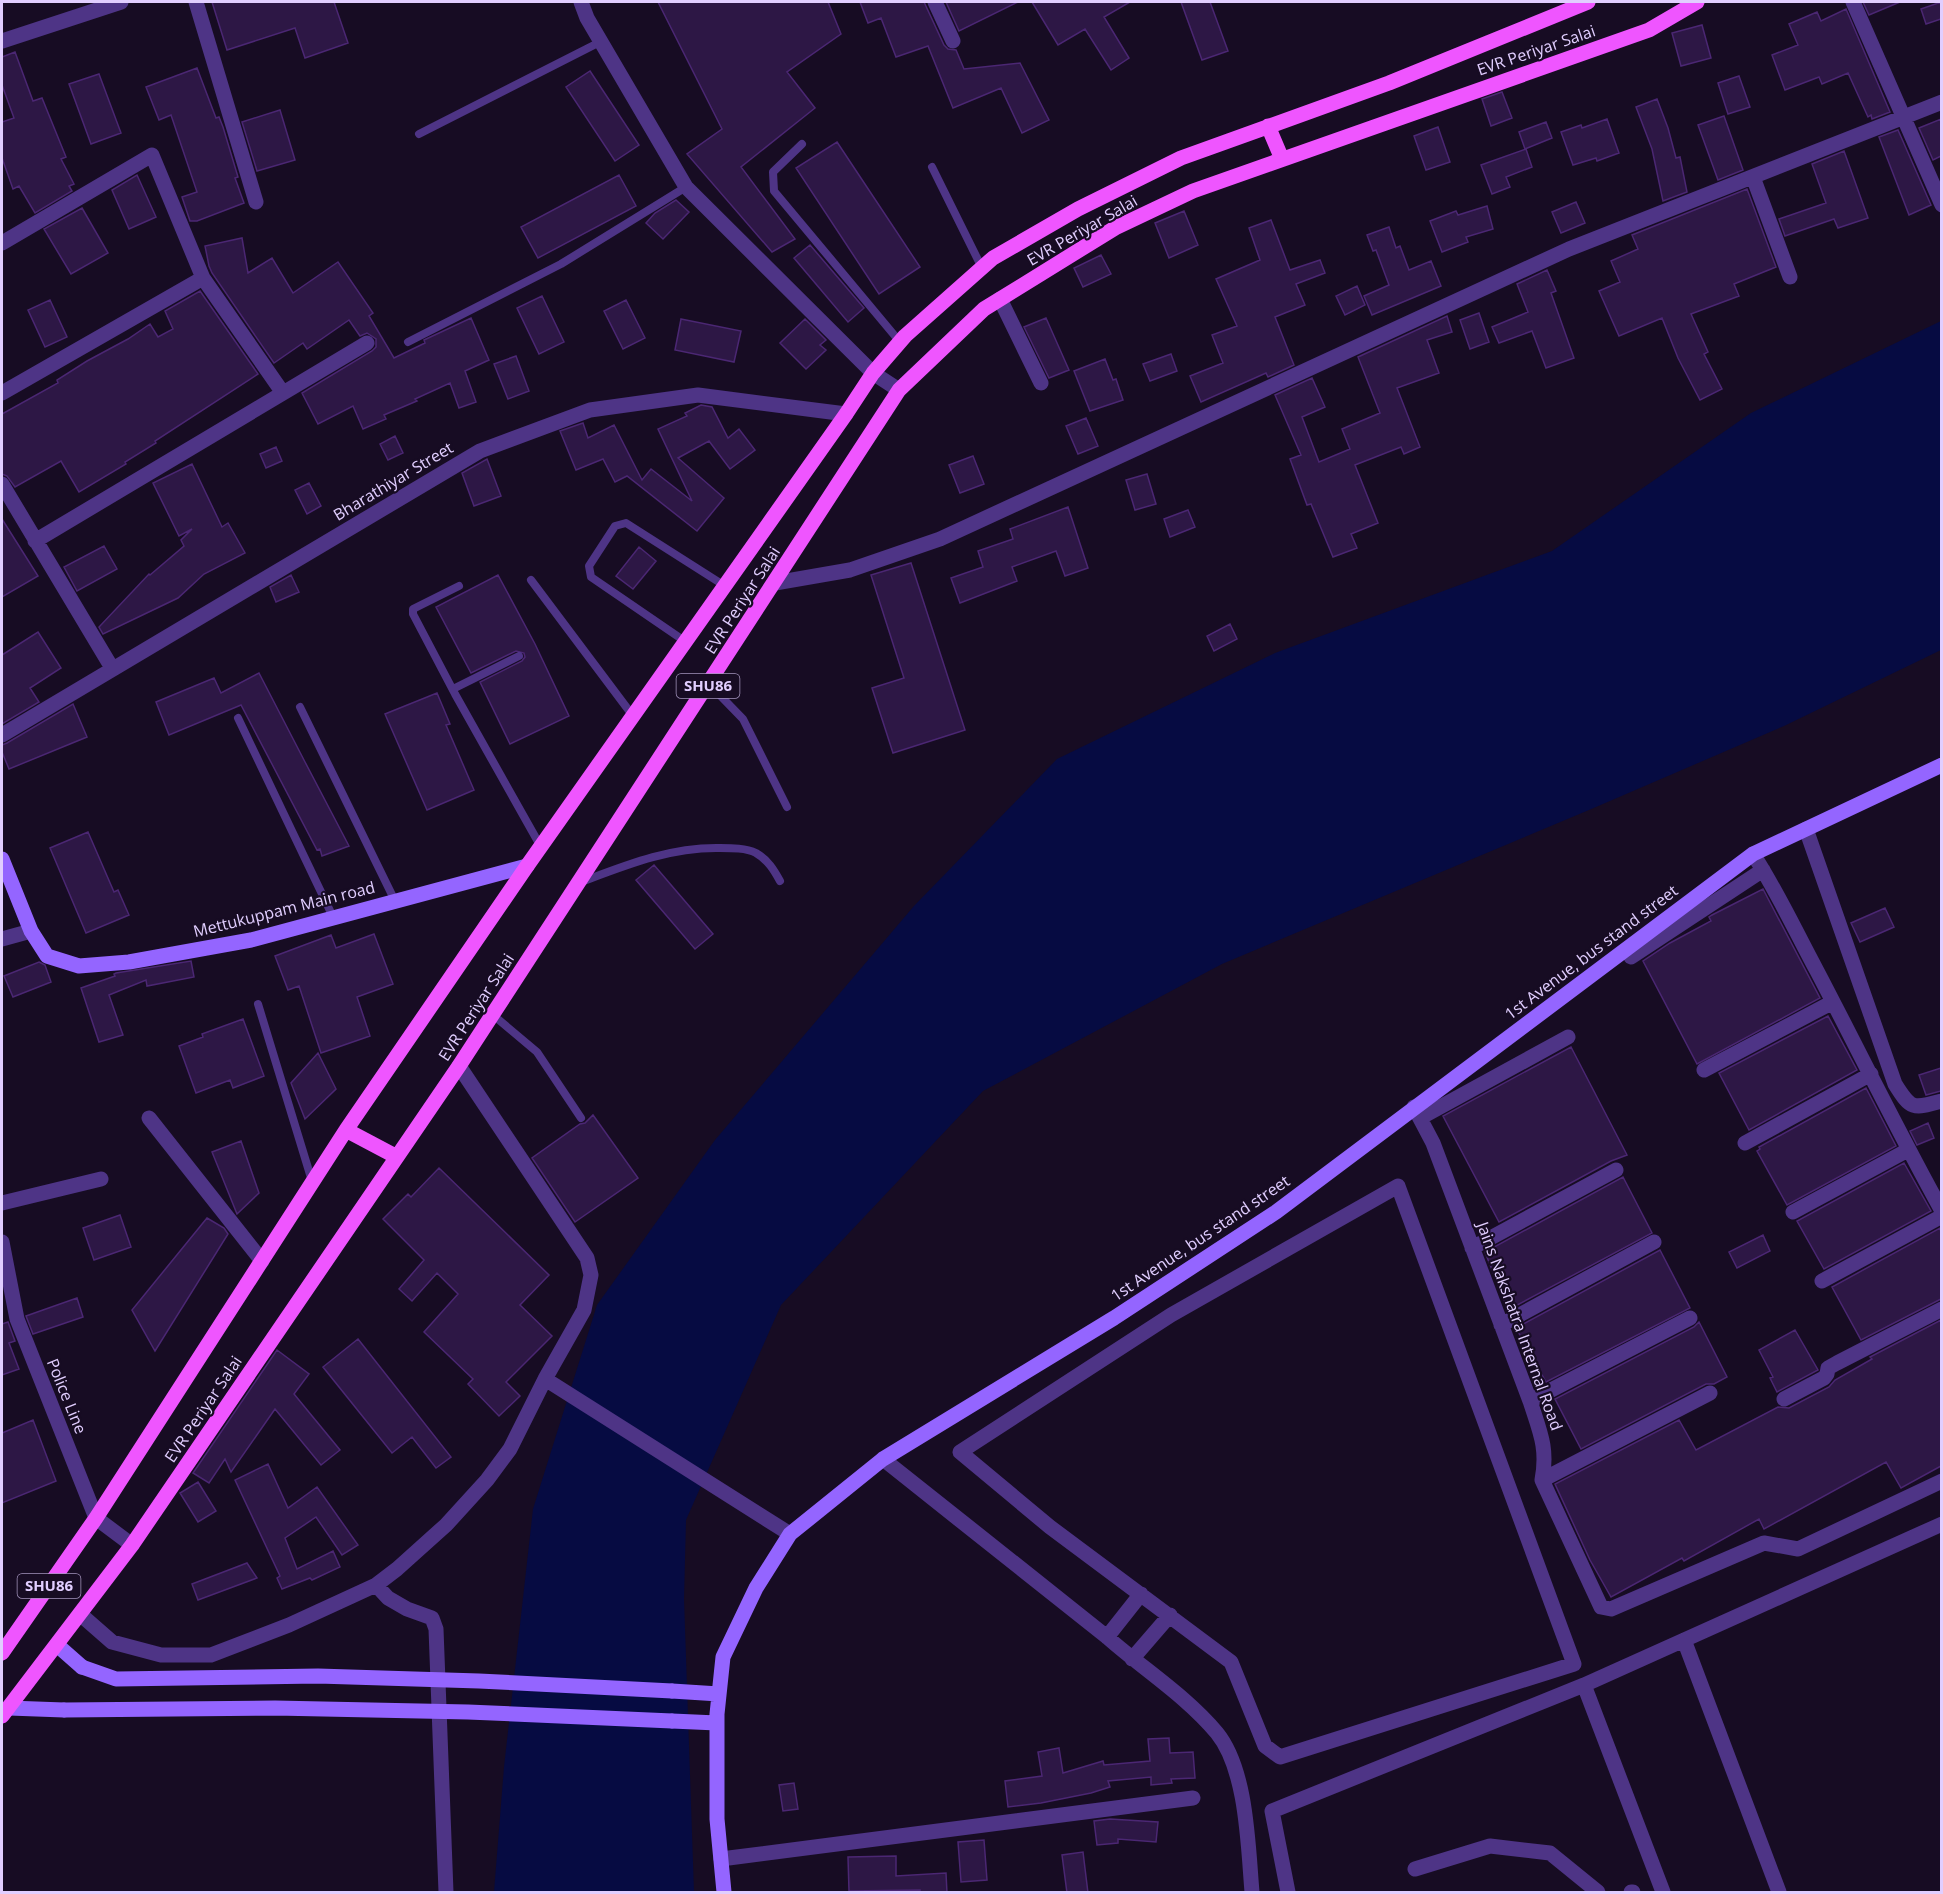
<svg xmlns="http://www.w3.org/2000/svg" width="1943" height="1894" font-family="'Open Sans',sans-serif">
<rect width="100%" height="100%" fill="#170c23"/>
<path fill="#060b42" d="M1941,321V650L1784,726L1589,810L1222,964L983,1091L781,1305L686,1520L684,1599L694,1892H494L504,1767L533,1509L597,1305L715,1140L914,906L1057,759L1275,653L1552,551L1751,413Z"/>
<path fill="#2d1745" stroke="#4b2773" stroke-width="1.5" d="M212,2H334L348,43L305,58L295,28L227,50Z
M658,2H828L841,34L787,72L815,108L741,167L795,239L772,252L687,154L722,129Z
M860,2H924L944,45L948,49L956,50L964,69L1020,63L1049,120L1022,133L1001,88L953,108L928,46L896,57L881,18L868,23Z
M946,2H1018L959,31Z
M1032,2H1130L1104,17L1129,58L1111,70L1085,29L1058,45Z
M1181,2H1210L1228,51L1202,60Z
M1863,2H1900L1869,15Z
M1941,2V19L1926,24L1921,9Z
M1846,9L1890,112L1872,119L1871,115L1868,117L1848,73L1822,84L1819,77L1785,90L1772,55L1798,45L1789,24L1817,12L1821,21Z
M1702,25L1711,58L1681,66L1672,33Z
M15,52L33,101L42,98L66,157L61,159L74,184L69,186L72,191L35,213L19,186L13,189L2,158V122L14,118L2,85V57Z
M197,68L216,118L219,117L223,127L238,177L235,178L244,203L197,221H190L182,197L197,192L171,115L159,120L146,87Z
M590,71L639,145L615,161L566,87Z
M99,74L121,133L91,144L69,84Z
M1739,76L1750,107L1728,114L1718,83Z
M1502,92L1512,118L1491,126L1482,99Z
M1657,99L1668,128L1676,158L1680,157L1687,192L1663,201L1652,149L1636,107Z
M280,110L295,160L257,171L242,122Z
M1724,116L1743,170L1718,180L1698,125Z
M1607,119L1619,153L1597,161L1596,158L1573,165L1561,132L1581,125L1582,128Z
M1941,119V156L1933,160L1919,128Z
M1546,122L1552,138L1525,149L1519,132Z
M1438,127L1450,162L1426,170L1414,136Z
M1898,130L1931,205L1909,215L1879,137Z
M837,142L920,267L879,294L796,168Z
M1526,149L1532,167L1506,177L1510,187L1492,194L1481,165Z
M1844,151L1868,218L1838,228L1834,219L1785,236L1779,219L1826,203L1812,164Z
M137,175L156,217L129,229L112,190Z
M619,175L636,206L538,258L521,227Z
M1747,189L1776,267L1734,284L1739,296L1691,314L1708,352L1704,354L1722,389L1700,400L1678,358L1662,318L1619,336L1599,291L1620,282L1611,261L1638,249L1632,235Z
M676,200L689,212L663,239L646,223L655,213Z
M1576,202L1585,223L1561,233L1552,212Z
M1487,206L1493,229L1466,237L1468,242L1442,252L1430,221L1456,211L1458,215Z
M82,208L108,253L71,274L44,229Z
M1184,211L1198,245L1169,258L1155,223Z
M1271,220L1290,270L1320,260L1325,273L1296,284L1305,305L1275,317L1294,365L1268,377L1266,373L1201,402L1190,376L1223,363L1212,335L1237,326L1216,279L1260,260L1249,228Z
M1389,227L1396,248L1400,246L1409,270L1431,261L1441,286L1372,315L1364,296L1389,285L1376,250L1373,251L1367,235Z
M242,238L248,273L272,258L293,293L338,262L373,313L369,316L394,358L425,343L424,340L471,318L489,360L465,371L476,402L459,408L450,383L415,399L417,401L384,415L386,419L363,429L353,406L318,424L302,393L372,351L376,347V339L367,333L360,336L349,320L307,349L303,343L274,363L212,273L209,266L205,246Z
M810,245L864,308L848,322L794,258Z
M1101,255L1111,274L1083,287L1074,268Z
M1547,270L1556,291L1551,293L1574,358L1546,368L1532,331L1499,343L1492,327L1528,312L1517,284Z
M1357,286L1365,305L1345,315L1336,296Z
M200,291L258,374L155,441L156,443L125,462L126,464L79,492L61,461L15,487L7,476L2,474V414L58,383L57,380L87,361L128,339L150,324L158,337L173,329L165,311Z
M542,296L564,342L539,354L517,308Z
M50,300L67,337L45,347L28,310Z
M626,300L645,338L623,349L604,311Z
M1479,313L1489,342L1470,349L1460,320Z
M1447,316L1452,332L1427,340L1439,373L1397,388L1420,447L1404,454L1401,447L1355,465L1378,523L1351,534L1357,548L1333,557L1311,504L1307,505L1290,459L1301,455L1275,395L1312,378L1325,407L1302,417L1319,462L1350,449L1342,429L1380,413L1358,357Z
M1046,318L1069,370L1049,378L1024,327Z
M681,319L741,331L734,362L675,350Z
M805,319L826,340L820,345L826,350L806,369L780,343Z
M1171,354L1177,371L1150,381L1143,364Z
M516,356L529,391L508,399L494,364Z
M1105,359L1113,380L1116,379L1123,400L1090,411L1074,371Z
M701,405L712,407L728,438L739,429L755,450L730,469L709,441L678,458L724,498L697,531L627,476L615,482L603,459L576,470L560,431L583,423L588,438L614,425L642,480L651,469L692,501L658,429L687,416L685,413Z
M1086,418L1098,446L1078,454L1066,426Z
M395,436L403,453L388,460L380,444Z
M276,447L282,461L266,468L260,454Z
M973,456L984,484L960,493L949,465Z
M487,459L501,496L474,506L462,473Z
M192,464L222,527L228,523L245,553L204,574L178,598L103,634L99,627L149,574L150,575L184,546L181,540L192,529L179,536L153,483Z
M1147,474L1156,504L1135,510L1126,480Z
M309,483L321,506L307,514L295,490Z
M1068,507L1088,568L1065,576L1056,551L1012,567L1017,581L960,603L951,578L983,567L978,551L1013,539L1010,529Z
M1188,510L1195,527L1170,537L1164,519Z
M2,519L38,576L2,597Z
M104,546L117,569L77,591L64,567Z
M639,547L656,561L633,589L616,576Z
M911,563L965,730L893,753L872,688L904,678L871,575Z
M291,575L299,592L276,602L270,587Z
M498,575L535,644L569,716L510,744L480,682L522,661L525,657L524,653L516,651L471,673L436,607Z
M1230,624L1237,639L1214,651L1207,636Z
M38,632L61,668L30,688L39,702L2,724V655Z
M259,673L305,762L349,846L322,856L320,849L317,850L241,705L169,735L156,702L214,678L221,693Z
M437,693L450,724L446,725L474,790L427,810L385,714Z
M73,704L87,737L9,769L2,752V745L7,743Z
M88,832L114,892L118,890L129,915L86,933L50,848Z
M654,865L713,934L695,949L636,880Z
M1763,889L1820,998L1697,1064L1643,961L1670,943L1711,921L1709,917L1712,915Z
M1885,908L1894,927L1860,942L1851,923Z
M374,934L393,984L357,997L370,1036L321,1053L299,986L288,990L275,956L331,935L336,948Z
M191,961L194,977L147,986L146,980L109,995L123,1035L99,1042L81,988L115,976L114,974L116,973Z
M39,962L45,965L51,982L13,997L4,976Z
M1828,1016L1857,1070L1749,1130L1719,1073Z
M243,1019L264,1076L233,1088L230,1080L196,1093L179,1046L203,1037L202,1034Z
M1571,1047L1627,1155L1611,1161L1499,1222L1443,1116Z
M318,1053L336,1089L305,1119L291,1083Z
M1941,1068V1091L1926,1095L1919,1075Z
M1866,1088L1896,1146L1787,1205L1757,1151L1760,1149L1759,1147Z
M593,1115L638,1178L575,1222L532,1158L580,1124L585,1123Z
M1928,1123L1934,1138L1917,1145L1910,1131Z
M241,1141L259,1193L237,1214L212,1152Z
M1904,1163L1931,1211L1824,1269L1797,1221Z
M439,1168L549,1275L520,1305L552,1336L506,1382L520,1396L499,1416L468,1384L473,1379L424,1332L458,1294L437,1273L412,1301L399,1289L424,1260L383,1219L408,1194L411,1197Z
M1623,1177L1652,1233L1508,1310L1485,1252Z
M120,1215L131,1247L94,1260L83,1228Z
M207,1218L224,1228L228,1234L155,1351L132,1310Z
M1940,1228L1941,1232V1299L1861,1340L1832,1287Z
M1763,1235L1770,1251L1737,1268L1729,1252Z
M1660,1250L1690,1308L1546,1382L1516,1328Z
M77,1298L83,1317L33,1334L26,1316Z
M1941,1320V1466L1901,1488L1886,1462L1764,1529L1759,1519L1684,1561L1682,1558L1611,1597L1590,1560L1555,1484L1679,1420L1696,1450L1778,1407L1789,1408L1829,1387L1835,1380L1872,1359L1870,1357Z
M8,1322L15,1341L9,1343L19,1369L2,1375V1324Z
M1699,1322L1727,1377L1714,1384H1706L1581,1449L1555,1399L1694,1327Z
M1795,1330L1818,1370L1777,1392L1770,1378L1773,1377L1759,1350Z
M358,1339L451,1457L436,1468L412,1437L392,1453L323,1367Z
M277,1350L309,1374L294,1394L340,1450L321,1465L275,1409L231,1472L225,1459L209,1483L193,1473Z
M33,1420L56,1481L2,1503V1433Z
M268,1464L288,1508L317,1487L358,1545L342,1555L316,1517L285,1538L297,1569L333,1551L340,1567L312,1580L310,1578L282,1589L277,1578L280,1576L235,1480Z
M198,1482L216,1511L198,1522L180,1493Z
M247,1563L257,1578L198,1600L192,1584Z
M1169,1738L1170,1753L1193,1752L1195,1778L1171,1779L1172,1783L1151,1785V1777L1108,1781L1110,1787L1091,1793L1041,1803L1008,1807L1005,1781L1042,1776L1038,1752L1059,1748L1063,1773L1103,1761L1104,1765L1150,1761L1148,1739Z
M794,1783L798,1809L783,1811L779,1785Z
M1110,1819L1158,1822L1156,1842L1118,1839V1843L1097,1845L1094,1821Z
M984,1840L987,1880L961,1882L958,1842Z
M1083,1852L1088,1893H1067L1062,1855Z
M896,1856V1876L946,1873L947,1893H920V1890L849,1891L848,1857Z"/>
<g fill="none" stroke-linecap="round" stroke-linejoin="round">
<path stroke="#4e3486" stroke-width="8" d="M419,134L600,42
M802,144L773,172L774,191L900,342
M932,167L982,268
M408,342L561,264L686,187
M531,580L633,716
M459,586L413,609V614L455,694L541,847
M686,642L591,577L589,566L615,526L626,523L725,586
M709,684L743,719L787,807
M453,689L519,656
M300,707L395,901
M238,718L333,917
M581,882C626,865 670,847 720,848C732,848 746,848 756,853C768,860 774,870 780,881
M258,1004L312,1181
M493,1015L537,1052L581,1118"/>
<path stroke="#4e3486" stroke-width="15" d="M196,2L256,202
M581,2L587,18L686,187L873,373L899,390
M935,2L953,41
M1853,2L1942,205
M2,41L121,2
M1753,177L1790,277
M2,243L152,155L203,278L283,393
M1000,299L1041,383
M2,393L203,278
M2,484L112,668
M35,541L367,343
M775,583L850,570L940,539L1569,249L1942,102
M2,735L480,451L590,410L698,395L846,414
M1806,829L1895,1084C1911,1110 1913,1109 1942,1101
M1753,854C1777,891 1796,932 1817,971C1859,1051 1898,1132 1942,1211
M2,939L31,931
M1631,957L1763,870
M1704,1070L1833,1002
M1414,1107L1433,1143L1530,1401C1540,1432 1548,1448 1542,1480L1601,1607L1611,1609L1764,1543L1798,1549L1942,1481
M149,1118L262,1261
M1420,1118L1568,1037
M1745,1143L1871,1074
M1398,1186L1574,1664L1280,1757L1265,1746L1231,1662L1050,1527L960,1452L1171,1315Z
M2,1203L101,1179
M1793,1212L1908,1150
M2,1242L17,1319L96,1518L132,1545
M1472,1248L1616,1170
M1822,1281L1942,1216
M1501,1325L1654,1242
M545,1379L790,1534
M1784,1399L1824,1378L1827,1374L1828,1368L1837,1363L1942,1309
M1530,1401L1690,1318
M883,1459L1107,1637C1143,1669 1185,1695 1217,1733C1247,1770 1248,1846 1252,1892
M1542,1480L1710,1393
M376,1585L388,1598L407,1609L432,1618L436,1629L446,1892
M80,1614L112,1642L161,1655H211L289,1625L376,1585L397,1569L446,1525L487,1480L510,1449L545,1379L584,1310L591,1275L587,1258L459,1066
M1107,1637L1141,1594
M1684,1640L1779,1892
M1132,1659L1170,1615
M1584,1685L1663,1892
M721,1859L1193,1798
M1415,1869L1490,1846L1550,1853L1598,1892
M1288,1892L1272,1811L1584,1685L1942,1524
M1631,1892H1633"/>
<path stroke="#9465ff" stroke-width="15" d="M2,859L31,931L47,956L79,966L129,962L251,940L527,866
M57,1645L82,1667
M672,1691L719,1694
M9,1708L64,1710
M672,1721L717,1723
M724,1892L717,1819V1714L723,1657L756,1588L790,1534L883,1459L1114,1318L1276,1212L1753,854L1942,765"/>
<path stroke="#ef55ff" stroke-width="15" d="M1268,126L1282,159
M346,1130L397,1157
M2,1653L96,1518L346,1130L527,866L846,414L873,373L905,336L993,258L1078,209L1181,158L1389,83L1588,2
M2,1716L132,1545L459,1066L899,390L984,309L1115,228L1193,191L1649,30L1697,2"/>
<path stroke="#9465ff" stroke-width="15" d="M82,1667L116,1679L318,1676L479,1681L672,1691
M64,1710L275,1708L468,1712L672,1721"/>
</g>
<g text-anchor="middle" stroke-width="4.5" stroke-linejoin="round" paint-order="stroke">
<g fill="#170c23" stroke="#a494bd" stroke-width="1.5">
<rect x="676.5" y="674" width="63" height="24" rx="4.5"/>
<rect x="17.5" y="1574" width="63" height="24" rx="4.5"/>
</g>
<g font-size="15" font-weight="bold" fill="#e1ceff">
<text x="708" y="691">SHU86</text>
<text x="49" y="1591">SHU86</text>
</g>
<g font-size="16" fill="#e1ceff" stroke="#170c23">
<text transform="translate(1536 50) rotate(-19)" y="6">EVR Periyar Salai</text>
<text transform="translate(1082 230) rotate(-30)" y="6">EVR Periyar Salai</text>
<text transform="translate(393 481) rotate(-31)" y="6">Bharathiyar Street</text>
<text transform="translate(742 600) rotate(-57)" y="6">EVR Periyar Salai</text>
<text transform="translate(284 909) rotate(-14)" y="6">Mettukuppam Main road</text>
<text transform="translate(1591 952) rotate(-37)" y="6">1st Avenue, bus stand street</text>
<text transform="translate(476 1007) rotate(-57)" y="6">EVR Periyar Salai</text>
<text transform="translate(1200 1238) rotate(-34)" y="6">1st Avenue, bus stand street</text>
<text transform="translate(1520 1326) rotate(70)" y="6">Jains Nakshatra Internal Road</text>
<text transform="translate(67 1396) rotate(68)" y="6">Police Line</text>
<text transform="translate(203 1409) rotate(-56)" y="6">EVR Periyar Salai</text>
</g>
</g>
<rect width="1943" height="1894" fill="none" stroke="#e1ceff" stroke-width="6"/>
</svg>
